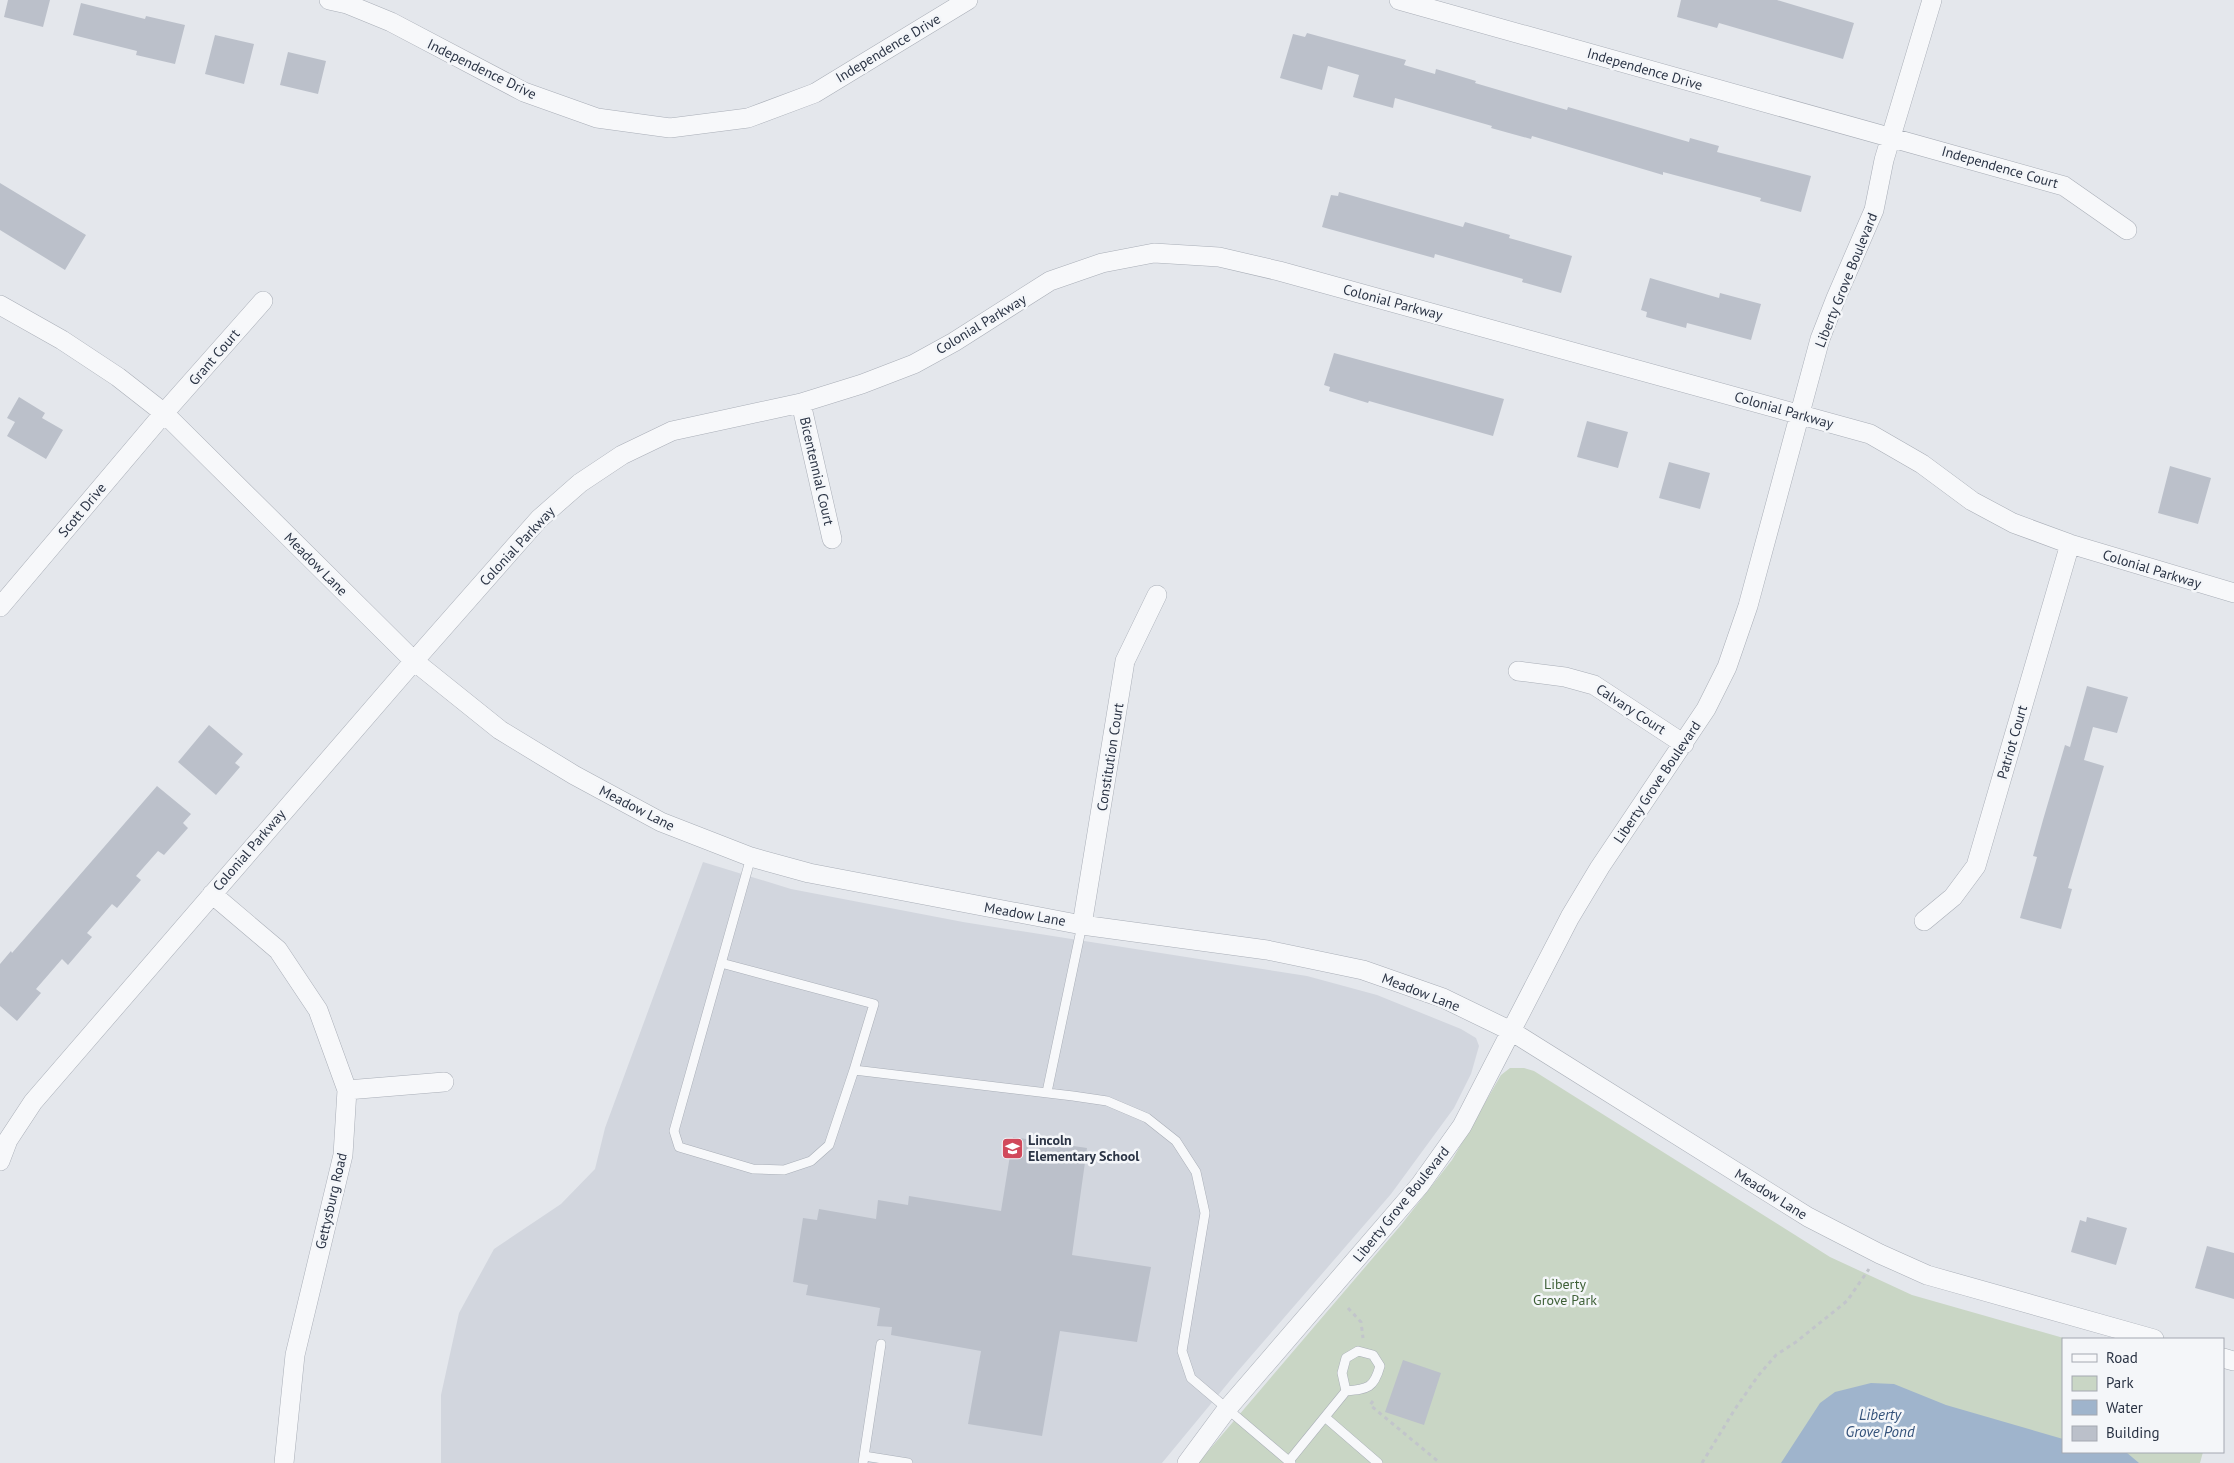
<svg xmlns="http://www.w3.org/2000/svg" width="2234" height="1463" font-family="'PT Sans',sans-serif">
<rect width="100%" height="100%" fill="#e4e7ec"/>
<path fill="#d2d6de" d="M703,862L791,889L963,922L1307,976L1377,995L1461,1029L1476,1038L1479,1046L1471,1074L1454,1108L1391,1194L1238,1371L1162,1463H441V1395L459,1313L494,1249L561,1204L595,1169L605,1128Z"/>
<path fill="#c9d6c5" d="M1510,1068H1524L1534,1071L1830,1257L1912,1295L2067,1339H2063V1452H2203L2200,1463H1198L1401,1225L1452,1160L1501,1075Z"/>
<path fill="#9fb4cc" d="M1871,1383L1894,1384L1946,1405L2063,1439V1452H2126L2139,1463H1781L1820,1403L1835,1392Z"/>
<path fill="#bbc0ca" d="M8,0H50L43,27L4,17Z
M1681,0H1777L1854,23L1843,59L1719,23L1717,28L1677,17Z
M81,3L145,19L146,16L185,25L175,64L136,55L137,51L73,35Z
M1307,33L1406,60L1404,65L1435,74L1436,69L1476,81L1475,83L1567,110L1568,107L1689,142L1690,138L1719,146L1717,152L1811,176L1801,212L1760,201L1761,198L1663,172V175L1532,136L1531,139L1491,128L1492,126L1395,98L1393,108L1353,97L1359,75L1328,66L1322,90L1280,78L1293,34L1305,37Z
M215,35L254,44L244,84L205,74Z
M288,52L326,61L318,94L280,85Z
M0,183L86,235L65,270L0,230Z
M1339,192L1463,227L1465,222L1510,235L1509,238L1572,256L1561,293L1522,282L1523,279L1435,254L1434,258L1322,227L1331,195L1338,196Z
M1650,278L1719,298L1720,293L1761,304L1751,340L1687,323L1686,328L1646,317L1647,312L1641,310Z
M1334,353L1504,399L1493,436L1369,401L1368,403L1329,391L1330,387L1324,385Z
M19,397L45,413L42,418L63,430L46,459L7,436L15,422L7,418Z
M1587,421L1628,432L1618,468L1577,457Z
M1669,462L1710,473L1700,509L1659,498Z
M2170,466L2211,478L2198,524L2158,513Z
M2087,686L2128,697L2117,733L2093,727L2084,760L2104,766L2068,888L2072,889L2061,929L2020,918L2037,857L2033,856L2043,820L2065,745L2070,747Z
M209,725L243,754L235,763L240,767L216,795L178,762Z
M157,786L191,814L183,823L188,828L164,855L158,851L136,876L141,880L117,908L112,904L87,933L92,937L68,965L62,959L36,989L41,993L17,1021L0,1006V964L11,951L12,953Z
M1013,1137L1087,1148L1072,1255L1151,1267L1137,1342L1060,1331L1042,1436L968,1424L981,1351L891,1335L892,1327L877,1326L880,1308L806,1295L808,1285L793,1282L803,1218L817,1220L819,1209L876,1219L878,1200L908,1205L909,1196L1001,1211Z
M2087,1217L2127,1228L2116,1265L2071,1252L2080,1220L2086,1222Z
M2207,1246L2234,1253V1299L2195,1288Z
M1403,1360L1441,1373L1424,1425L1385,1412Z"/>
<g fill="none" stroke-linecap="round" stroke-linejoin="round">
<defs>
<path id="lane" d="M751,857L674,1131L679,1147L753,1169L784,1170L811,1161L829,1145L854,1070L1073,1096L1107,1101L1147,1118L1176,1141L1196,1172L1205,1213L1182,1351L1191,1378L1291,1463
M721,963L874,1004L854,1070
M1047,1092L1082,925
M1326,1418L1378,1463
M864,1456L908,1463
M1289,1461L1346,1391C1368,1389 1374,1388 1380,1366L1373,1355L1358,1351L1346,1358L1342,1373L1346,1391
M863,1463L881,1344"/>
<path id="street" d="M329,0L347,4L391,22L524,92L597,118L670,128L748,118L815,93L968,0
M1399,0L2064,186L2127,230
M0,305L62,340L118,377L164,413L414,661L500,730L574,775L661,822L751,857L809,873L1082,925L1267,950L1363,970L1443,998L1511,1031L1808,1217L1880,1254L1927,1275L2154,1339
M801,403L832,539
M0,607L164,413L263,301
M1518,671L1565,677L1594,685L1684,744
M212,894L278,950L318,1010L347,1090L343,1155L295,1355L284,1463
M1924,921L1953,897L1976,866L2070,544
M1082,925L1125,661L1157,595
M347,1090L444,1082
M0,1161L8,1140L33,1102L414,661L539,519L580,483L622,455L672,431L801,403L862,384L914,364L954,342L1050,281L1102,263L1154,253L1219,257L1279,271L1870,434L1922,464L1972,501L2013,523L2070,544L2234,593
M2223,1358L2234,1361
M1187,1463L1227,1409L1420,1185L1462,1126L1570,917L1600,867L1706,709L1727,667L1748,606L1820,339L1836,298L1874,210L1884,160L1932,0"/>
</defs>
<use href="#lane" stroke="#a9aeb7" stroke-width="10"/>
<use href="#street" stroke="#a9aeb7" stroke-width="20"/>
<path stroke="#c2c5cb" stroke-width="3" stroke-dasharray="4 4" stroke-linecap="butt" d="M1348,1308L1361,1322L1363,1338
M1373,1401L1370,1405L1440,1463
M1702,1463L1735,1409L1758,1376L1776,1355L1796,1342L1847,1301L1869,1269"/>
<use href="#lane" stroke="#f7f8fa" stroke-width="9"/>
<use href="#street" stroke="#f7f8fa" stroke-width="19"/>
</g>
<defs>
<symbol id="school-square" viewBox="-11 -11 22 22"><rect x="-9" y="-9" width="18" height="18" rx="4" fill="#d1495b" stroke="#f4f6f9"/><path d="M0-5L7-2L0 1L-7-2ZM-4 1L0 2.5L4 1V4Q0 6-4 4Z" fill="#fff"/></symbol>
</defs>
<g fill-rule="evenodd">
<use href="#school-square" x="1000" y="1136" width="25" height="25"/>
</g>
<g text-anchor="middle" stroke-width="5" stroke-linejoin="round" paint-order="stroke">
<g font-size="14" fill="#2b3445" stroke="#f4f6f9">
<text transform="translate(888 48) rotate(-31)" y="5">Independence Drive</text>
<text transform="translate(482 69) rotate(26)" y="5">Independence Drive</text>
<text transform="translate(1645 69) rotate(16)" y="5">Independence Drive</text>
<text transform="translate(2000 167) rotate(16)" y="5">Independence Court</text>
<text transform="translate(1846 280) rotate(-68)" y="5">Liberty Grove Boulevard</text>
<text transform="translate(1393 302) rotate(15)" y="5">Colonial Parkway</text>
<text transform="translate(981 324) rotate(-31)" y="5">Colonial Parkway</text>
<text transform="translate(214 357) rotate(-49)" y="5">Grant Court</text>
<text transform="translate(1784 410) rotate(16)" y="5">Colonial Parkway</text>
<text transform="translate(817 471) rotate(77)" y="5">Bicentennial Court</text>
<text transform="translate(82 510) rotate(-50)" y="5">Scott Drive</text>
<text transform="translate(517 546) rotate(-47)" y="5">Colonial Parkway</text>
<text transform="translate(316 564) rotate(45)" y="5">Meadow Lane</text>
<text transform="translate(2152 569) rotate(17)" y="5">Colonial Parkway</text>
<text transform="translate(1631 709) rotate(33)" y="5">Calvary Court</text>
<text transform="translate(2012 742) rotate(-74)" y="5">Patriot Court</text>
<text transform="translate(1110 757) rotate(-81)" y="5">Constitution Court</text>
<text transform="translate(1657 782) rotate(-56)" y="5">Liberty Grove Boulevard</text>
<text transform="translate(637 808) rotate(27)" y="5">Meadow Lane</text>
<text transform="translate(249 850) rotate(-49)" y="5">Colonial Parkway</text>
<text transform="translate(1025 914) rotate(10)" y="5">Meadow Lane</text>
<text transform="translate(1421 992) rotate(21)" y="5">Meadow Lane</text>
<text transform="translate(1771 1194) rotate(32)" y="5">Meadow Lane</text>
<text transform="translate(331 1201) rotate(-77)" y="5">Gettysburg Road</text>
<text transform="translate(1401 1204) rotate(-51)" y="5">Liberty Grove Boulevard</text>
</g>
<g font-size="14" font-weight="bold" fill="#2b3445" stroke="#f4f6f9" text-anchor="start">
<text x="1028" y="1145">Lincoln<tspan x="1028" dy="16">Elementary School</tspan></text>
</g>
<g font-size="14" fill="#3f6138" stroke="#f4f6f9">
<text x="1565" y="1289">Liberty<tspan x="1565" dy="16">Grove Park</tspan></text>
</g>
<g font-size="15" font-style="italic" fill="#34527a" stroke="#f4f6f9">
<text x="1880" y="1420">Liberty<tspan x="1880" dy="17">Grove Pond</tspan></text>
</g>
</g>
<rect x="2062" y="1338" width="162" height="115" fill="#f4f6f9" stroke="#a4a8b1"/>
<rect x="2072" y="1354" width="25" height="8" fill="#f7f8fa" stroke="#a4a8b1"/>
<text x="2106" y="1363" font-size="15" fill="#2b3445">Road</text>
<rect x="2072" y="1376" width="25" height="15" fill="#c9d6c5" stroke="#a4a8b1"/>
<text x="2106" y="1388" font-size="15" fill="#2b3445">Park</text>
<rect x="2072" y="1400" width="25" height="15" fill="#9fb4cc" stroke="#a4a8b1"/>
<text x="2106" y="1413" font-size="15" fill="#2b3445">Water</text>
<rect x="2072" y="1426" width="25" height="15" fill="#bbc0ca" stroke="#a4a8b1"/>
<text x="2106" y="1438" font-size="15" fill="#2b3445">Building</text>
</svg>
